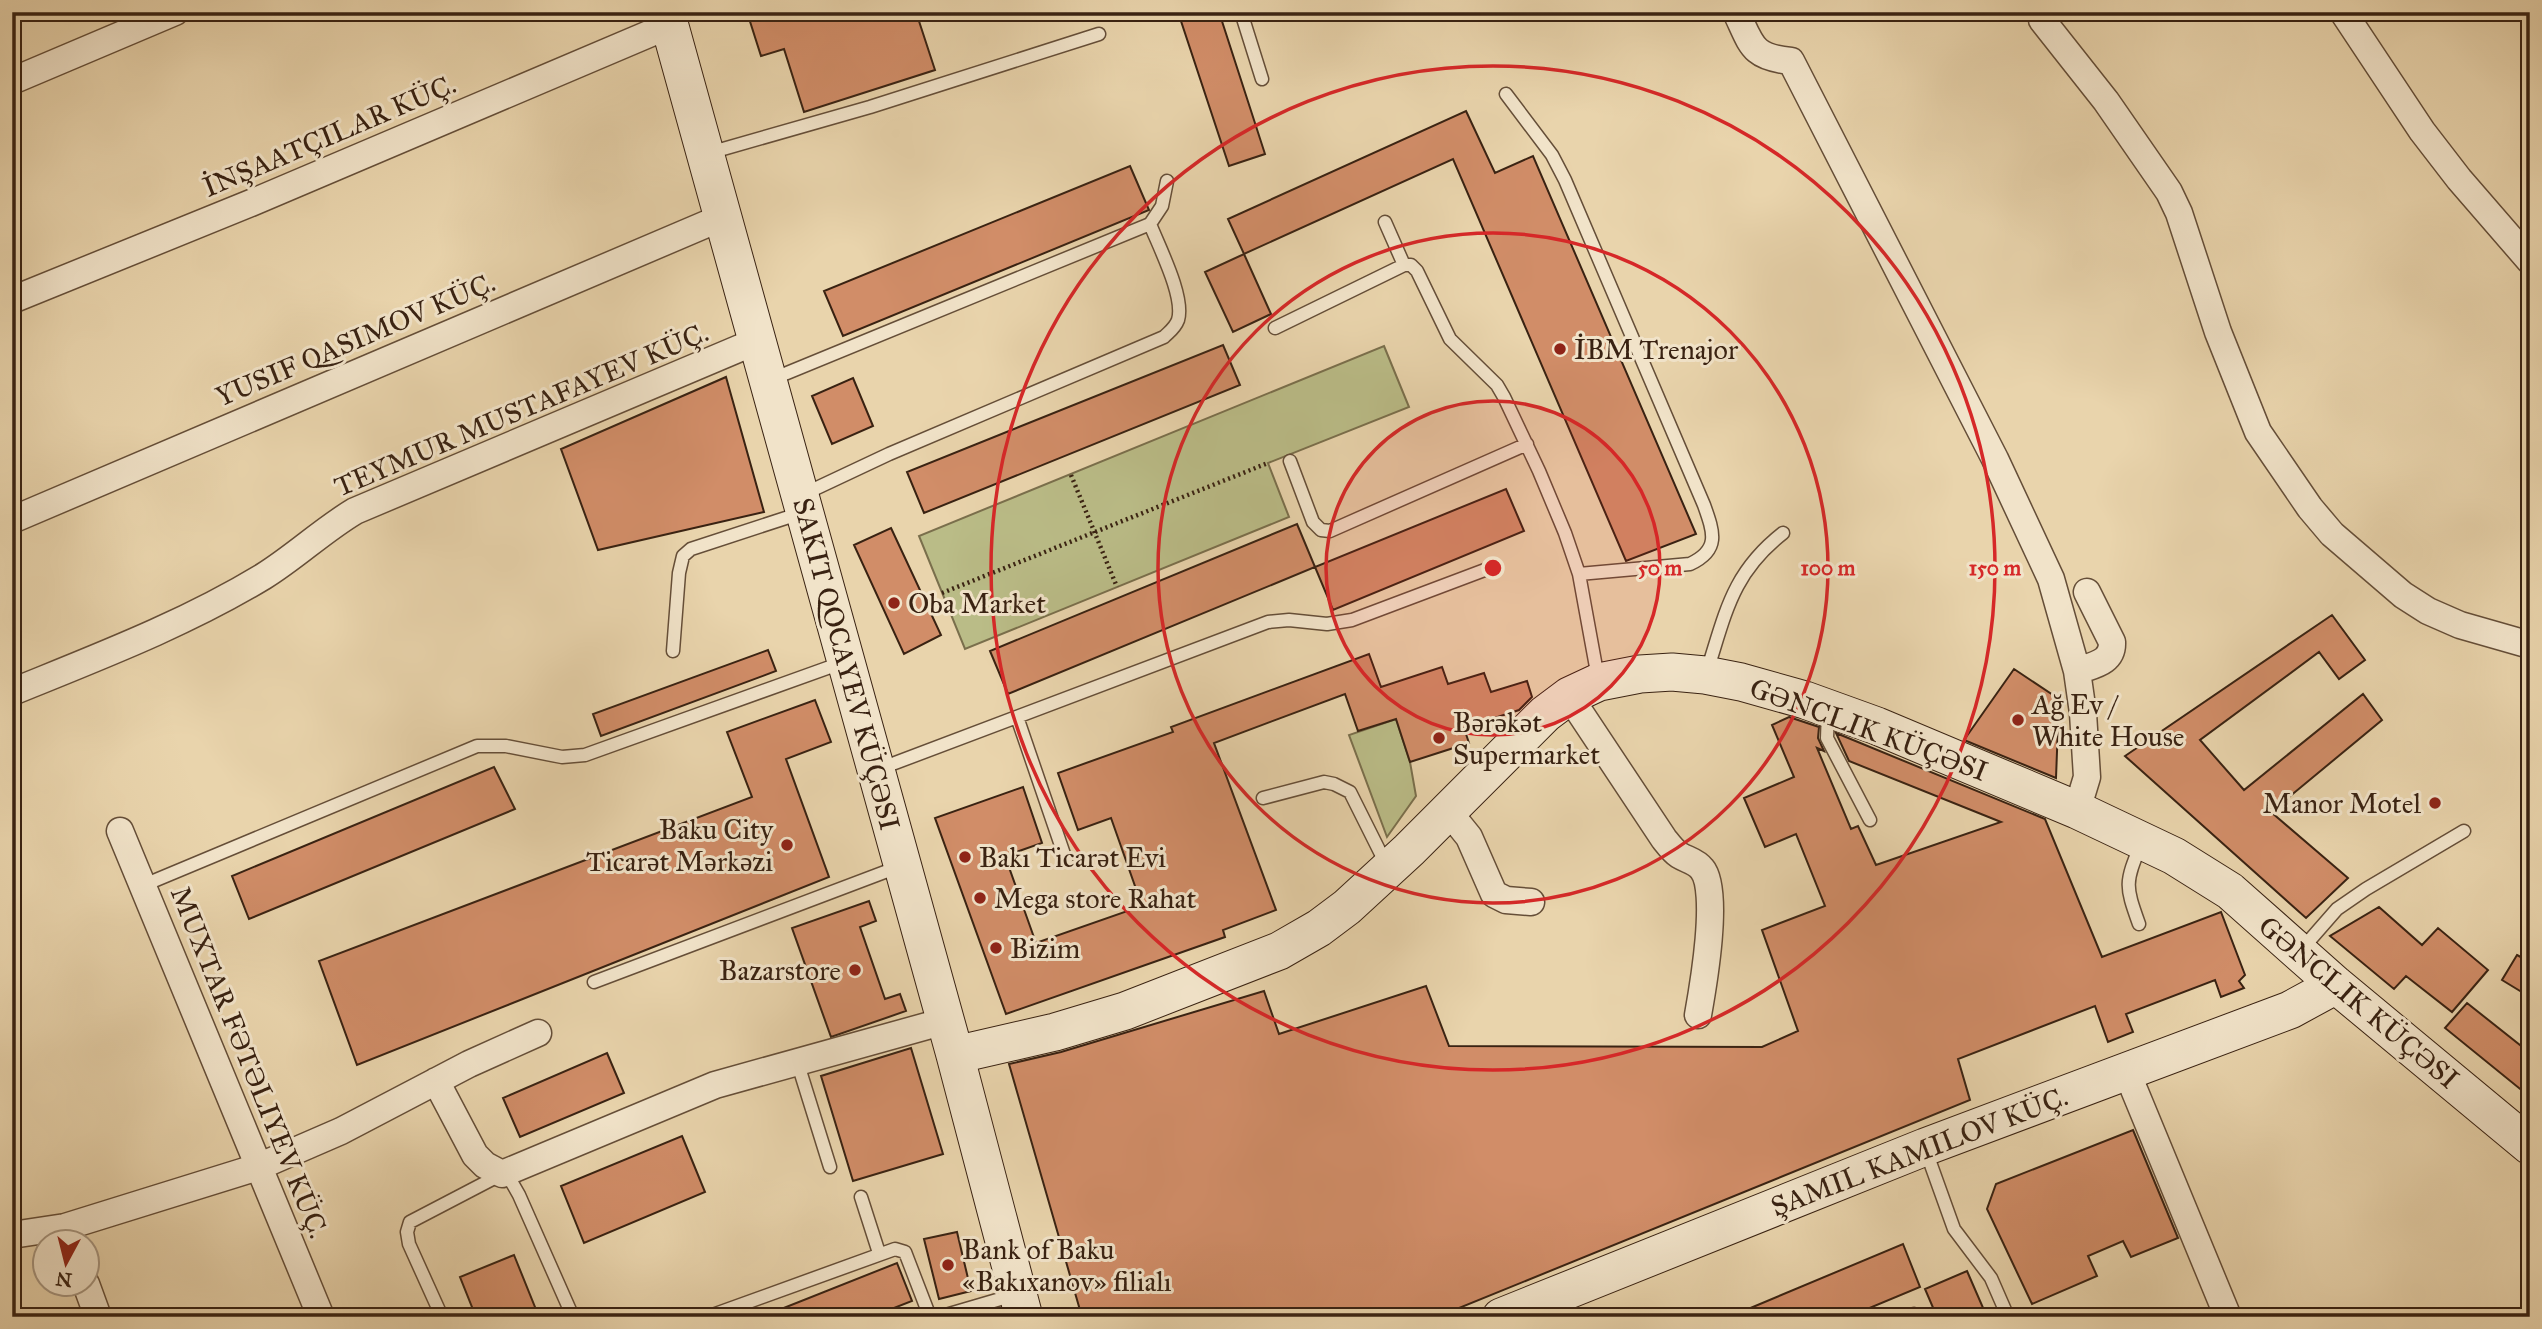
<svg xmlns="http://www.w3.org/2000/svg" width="2542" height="1329" font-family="'IM FELL Great Primer',serif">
<rect width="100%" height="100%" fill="#e9d4ac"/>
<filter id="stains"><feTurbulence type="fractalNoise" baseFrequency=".00286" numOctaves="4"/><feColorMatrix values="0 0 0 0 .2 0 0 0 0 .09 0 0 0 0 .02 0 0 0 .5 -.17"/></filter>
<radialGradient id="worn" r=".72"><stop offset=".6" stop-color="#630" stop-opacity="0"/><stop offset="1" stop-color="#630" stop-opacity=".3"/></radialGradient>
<path fill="#babc87" stroke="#7a6f4c" stroke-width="2" d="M1384,346L1409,407L1268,463L1289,517L965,649L919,536Z
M1396,719L1410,762L1416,796L1387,837L1349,735Z"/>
<path fill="#d18d68" stroke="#392212" stroke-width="2" d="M747,12H916L935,70L804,112L784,49L761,56Z
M1178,12H1219L1265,154L1229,166Z
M1466,111L1495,173L1533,156L1696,534L1626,561L1453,159L1244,254L1228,219Z
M1130,166L1149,210L843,336L824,291Z
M1244,254L1271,314L1233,332L1205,272Z
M1223,345L1240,385L924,513L907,472Z
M726,377L764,512L598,550L561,449Z
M853,378L873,426L832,444L812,396Z
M1506,489L1524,531L1333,610L1315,567Z
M1297,524L1315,567L1008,694L990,651Z
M891,528L941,635L904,654L854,545Z
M2332,615L2365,660L2339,679L2319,652L2200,740L2244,790L2363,694L2382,720L2271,812L2348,878L2306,918L2125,756Z
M768,650L776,671L601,736L593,714Z
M1369,654L1381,687L1442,667L1448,684L1484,673L1491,692L1527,681L1532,697L1519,710L1464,728L1469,743L1410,762L1396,719L1358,731L1345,694L1214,743L1276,910L1223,930L1225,937L1006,1014L935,818L1023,787L1042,843L1005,856L1036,943L1142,906L1111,818L1078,830L1058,773L1173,732L1171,727Z
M2014,669L2059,699L2056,778L1964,740Z
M815,700L831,742L786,759L829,877L357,1065L319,961L752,797L727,732Z
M1789,717L1819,727L1818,738L1824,751L1817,748L1851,829L1858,826L1876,865L2001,822L1849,761L1836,733L2045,819L2102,957L2221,912L2245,975L2239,981L2244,988L2221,997L2215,980L2126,1014L2133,1032L2108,1042L2095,1006L1958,1059L1970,1100L1437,1317H1082L1009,1064L1061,1052L1264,991L1279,1034L1426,986L1449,1046L1762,1047L1798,1031L1762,930L1825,906L1796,834L1765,847L1744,798L1794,777L1772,725Z
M494,767L515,809L249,919L232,876Z
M869,901L876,921L860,927L885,999L900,994L906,1011L831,1037L792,928Z
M2379,907L2422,945L2438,928L2488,970L2452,1012L2406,976L2394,989L2330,936Z
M2517,955L2530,962V997L2502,980Z
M2467,1003L2530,1053V1097L2445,1028Z
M911,1048L943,1154L853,1181L821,1076Z
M607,1053L624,1093L520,1137L503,1098Z
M2133,1130L2178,1238L2131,1257L2123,1241L2088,1256L2097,1276L2032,1304L1987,1209L1996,1184Z
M682,1136L705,1192L584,1243L561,1186Z
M957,1232L971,1291L939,1299L924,1239Z
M1903,1244L1920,1287L1848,1317H1729Z
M514,1255L539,1317H476L460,1277Z
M897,1263L912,1301L871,1317H761Z
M1967,1271L1987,1317H1937L1925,1289Z"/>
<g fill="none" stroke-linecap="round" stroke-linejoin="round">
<defs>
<path id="lane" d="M1241,12L1262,79
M1506,94L1552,155L1565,180L1704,505C1714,533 1720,550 1690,564L1579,574
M709,153L870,107L1099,34
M1385,222L1404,265
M1275,328L1404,265H1411L1417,271L1450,339L1497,385L1504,397L1539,471L1565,533L1579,574L1598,678
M770,380L1150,224
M1290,461L1313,522L1321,530L1330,531L1527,444
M804,494L889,454L1164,337C1170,331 1175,328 1178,320C1185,297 1159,247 1150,224L1162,206L1167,181
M673,651L679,573L683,556L691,549L801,513
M1707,671C1726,612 1732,573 1783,533
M1828,712L1827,738L1870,820
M1017,717L1066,860
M879,769L1268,622L1289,620L1327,624L1352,620L1490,568
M1263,798L1324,782L1334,784L1350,792L1387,866
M144,885L477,746H506L562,757L585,755L844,662
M2139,924C2125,885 2125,883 2141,844
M2302,949L2337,909L2366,889L2464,831
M594,982L898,867
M797,1061L830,1167
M1926,1151L1954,1229L1991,1278L2008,1317
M861,1197L879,1253
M442,1317L409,1244L407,1232L410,1222L502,1174L511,1181L519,1195L573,1317
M707,1317L895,1249L905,1252L930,1317
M939,1317L1014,1295
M1899,1317L1914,1314L1918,1317
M2205,1317L2224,1309"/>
<path id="street" d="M1736,12C1752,45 1751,57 1791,61L1995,459L2051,579L2077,671L2083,713L2087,777L2077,810
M2343,12L2422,131L2459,179L2530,261
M2042,20L2106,101L2169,192L2179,213L2218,332L2258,432L2310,508L2332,534L2403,595L2428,611L2460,625L2530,645
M12,81L175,12
M12,300L251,203L670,25
M12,520L723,217
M2077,671C2093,665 2113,663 2112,642L2087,592
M12,692C98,657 185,624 264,576C296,556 323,530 355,511L759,340
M1569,696L1664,839C1668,844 1673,851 1679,855C1687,860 1696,861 1702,869C1720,890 1703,987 1698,1015
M1448,811L1469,837L1494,894L1506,900L1531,902
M120,831L321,1317
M2126,1070L2228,1317
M436,1081L475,1155L485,1165L502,1174L715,1085L945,1021
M12,1235L65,1227L258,1167L341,1131L469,1064L538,1033
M86,1284L98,1317"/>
<path id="secondary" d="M666,12L955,1055L1024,1317
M955,1055L1055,1032L1125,1011L1279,951L1319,928L1347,907L1409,850L1545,714L1569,696L1599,682L1640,674L1672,672L1705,675L1741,682L1805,700L1877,726L2077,810L2174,856L2230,891L2336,985L2530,1146
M1501,1317L1925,1147L2290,1010L2336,985"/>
</defs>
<use href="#lane" stroke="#654e38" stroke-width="15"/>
<use href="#street" stroke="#654e38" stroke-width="29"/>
<use href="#secondary" stroke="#392212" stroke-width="39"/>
<path stroke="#392212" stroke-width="4.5" stroke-dasharray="2 3.5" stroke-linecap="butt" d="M1071,475L1117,587
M942,593L1268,463"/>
<use href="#lane" stroke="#f1e3c9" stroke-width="12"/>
<use href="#street" stroke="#f1e3c9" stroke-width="26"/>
<use href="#secondary" stroke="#f1e3c9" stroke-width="37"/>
</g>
<circle cx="1493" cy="568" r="167" fill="#d62828" fill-opacity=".12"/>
<g fill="none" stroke="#d62828" stroke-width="3.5">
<circle cx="1493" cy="568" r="167"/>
<circle cx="1493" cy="568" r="335"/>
<circle cx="1493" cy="568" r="502"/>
</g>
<g fill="#8f2418" stroke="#f1e3c9" stroke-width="2.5">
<circle cx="1560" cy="349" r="7"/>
<circle cx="894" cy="603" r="7"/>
<circle cx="2018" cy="720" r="7"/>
<circle cx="1439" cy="738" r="7"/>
<circle cx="2435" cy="803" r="7"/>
<circle cx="787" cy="845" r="7"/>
<circle cx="965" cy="857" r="7"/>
<circle cx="980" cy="898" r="7"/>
<circle cx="996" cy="948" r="7"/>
<circle cx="855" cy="970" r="7"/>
<circle cx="948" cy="1265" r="7"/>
</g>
<g text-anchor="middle" stroke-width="6" stroke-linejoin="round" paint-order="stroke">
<g font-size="28" fill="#392212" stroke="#f1e3c9">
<text transform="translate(329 135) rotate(-23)" y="10">İNŞAATÇILAR KÜÇ.</text>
<text transform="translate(355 339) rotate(-23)" y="10">YUSIF QASIMOV KÜÇ.</text>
<text transform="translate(521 409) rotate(-23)" y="10">TEYMUR MUSTAFAYEV KÜÇ.</text>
<text transform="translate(847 664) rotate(75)" y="10">SAKIT QOCAYEV KÜÇƏSI</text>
<text transform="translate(1869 729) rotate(20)" y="10">GƏNCLIK KÜÇƏSI</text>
<text transform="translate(2359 1002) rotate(40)" y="10">GƏNCLIK KÜÇƏSI</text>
<text transform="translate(250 1062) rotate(68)" y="10">MUXTAR FƏTƏLIYEV KÜÇ.</text>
<text transform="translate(1919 1151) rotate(-21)" y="10">ŞAMIL KAMILOV KÜÇ.</text>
</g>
<g font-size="28" fill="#392212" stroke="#f1e3c9" text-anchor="start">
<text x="1574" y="359">İBM Trenajor</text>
<text x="908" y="613">Oba Market</text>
<text x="2032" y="714">Ağ Ev /<tspan x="2032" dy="32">White House</tspan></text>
<text x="1453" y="732">Bərəkət<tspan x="1453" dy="32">Supermarket</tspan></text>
<text x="2421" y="813" text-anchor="end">Manor Motel</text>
<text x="773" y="839" text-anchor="end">Baku City<tspan x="773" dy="32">Ticarət Mərkəzi</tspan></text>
<text x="979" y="867">Bakı Ticarət Evi</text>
<text x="994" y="908">Mega store Rahat</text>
<text x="1010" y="958">Bizim</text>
<text x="841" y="980" text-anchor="end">Bazarstore</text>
<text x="962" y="1259">Bank of Baku<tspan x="962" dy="32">«Bakıxanov» filialı</tspan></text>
</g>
</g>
<circle cx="1493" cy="568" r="10" fill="#d62828" stroke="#f1e3c9" stroke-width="3.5"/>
<g font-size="21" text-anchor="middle" font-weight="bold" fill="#d62828" stroke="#f1e3c9" stroke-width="6" stroke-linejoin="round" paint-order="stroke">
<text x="1660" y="575">50 m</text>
<text x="1828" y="575">100 m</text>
<text x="1995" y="575">150 m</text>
</g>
<rect width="2542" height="1329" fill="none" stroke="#e9d4ac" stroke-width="42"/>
<rect x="14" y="14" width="2514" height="1301" fill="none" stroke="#392212" stroke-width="3.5"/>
<rect x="21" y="21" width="2500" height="1287" fill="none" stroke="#392212" stroke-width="2"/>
<g transform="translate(66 1263) rotate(187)"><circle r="33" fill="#f1e3c9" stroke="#a79680" stroke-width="2"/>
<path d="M0-5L12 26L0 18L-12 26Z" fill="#8f2418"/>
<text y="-10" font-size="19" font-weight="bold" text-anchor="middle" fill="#392212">N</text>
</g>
<rect width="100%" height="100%" filter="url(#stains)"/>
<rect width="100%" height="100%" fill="url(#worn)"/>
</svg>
